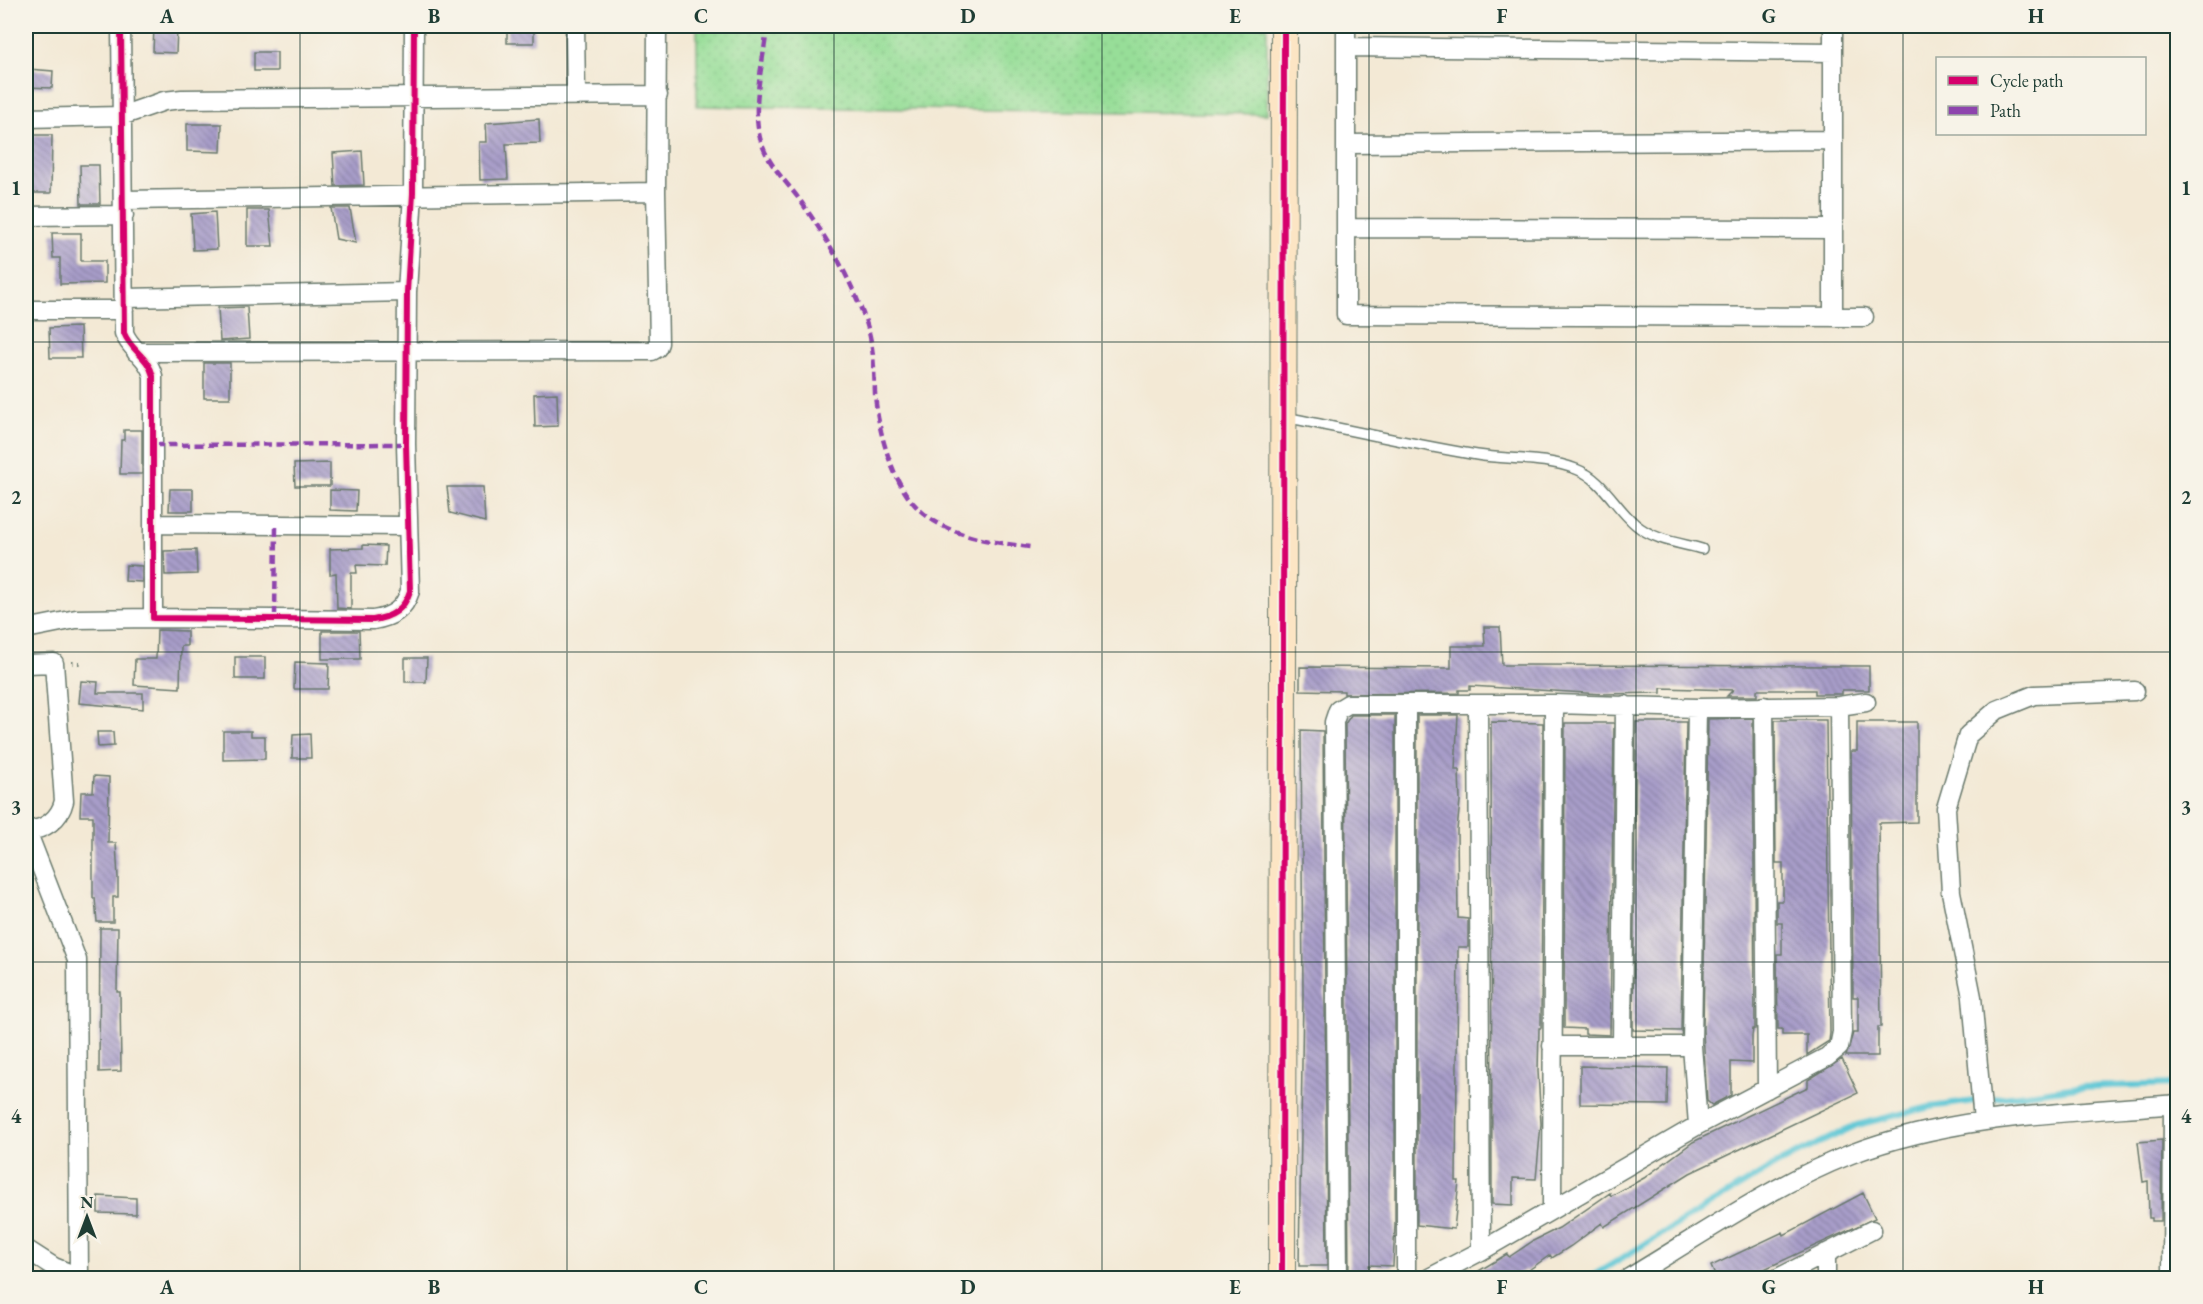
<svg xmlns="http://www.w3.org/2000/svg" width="2203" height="1304" font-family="'EB Garamond',serif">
<defs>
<pattern id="grass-dots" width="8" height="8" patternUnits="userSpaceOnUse" patternTransform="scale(1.5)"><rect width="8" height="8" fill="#97de98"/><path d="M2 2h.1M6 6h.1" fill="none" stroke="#82bf84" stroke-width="1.8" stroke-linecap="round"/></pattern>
<pattern id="building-back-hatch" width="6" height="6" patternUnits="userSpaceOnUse" patternTransform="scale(1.5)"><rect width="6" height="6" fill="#a89dc9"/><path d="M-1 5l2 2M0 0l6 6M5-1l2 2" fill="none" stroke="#8881a4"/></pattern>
</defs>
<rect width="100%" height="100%" fill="#f7f3e8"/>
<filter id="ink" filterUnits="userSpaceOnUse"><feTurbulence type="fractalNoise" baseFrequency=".0167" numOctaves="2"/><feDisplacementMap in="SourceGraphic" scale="12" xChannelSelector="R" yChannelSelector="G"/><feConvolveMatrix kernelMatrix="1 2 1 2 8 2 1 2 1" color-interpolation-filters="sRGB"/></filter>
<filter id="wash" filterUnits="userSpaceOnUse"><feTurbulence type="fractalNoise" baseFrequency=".008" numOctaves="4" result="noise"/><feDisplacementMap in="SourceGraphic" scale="24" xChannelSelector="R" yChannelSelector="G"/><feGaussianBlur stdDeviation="1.35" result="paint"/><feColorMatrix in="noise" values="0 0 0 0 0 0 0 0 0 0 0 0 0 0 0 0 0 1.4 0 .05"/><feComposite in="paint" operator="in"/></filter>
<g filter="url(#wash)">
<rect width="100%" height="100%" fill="#f3e9d5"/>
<path fill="url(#grass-dots)" stroke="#5b8e66" stroke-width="1.5" d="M697,26H1267V114L697,106Z"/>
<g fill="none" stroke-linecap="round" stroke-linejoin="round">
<path stroke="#5bc6d5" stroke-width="6" d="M1589,1278L1780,1162L1857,1125L1930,1107L2078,1087L2178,1084"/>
</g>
<g id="blocks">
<path fill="url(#building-back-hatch)" d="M507,26H534V43H507Z
M154,27L177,28L176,53L153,52Z
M254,52H277V71H254Z
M28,69L53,71L52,88L27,87Z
M539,119L540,143L506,144L508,179L480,180L479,142H487L486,123Z
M187,124H222L221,152L187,151Z
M29,135H52L51,193H26Z
M362,151L364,185L335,186L333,153Z
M80,165H99L100,204H81Z
M331,208H350L356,243L336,239Z
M247,210H269L273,246H247Z
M215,212L217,249L193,250L191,214Z
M52,233H81V261H105V283L60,284V258H53Z
M247,307L249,339L220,341L218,308Z
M80,327L81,358H50L49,328Z
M204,363H230V398H204Z
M557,393L558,426L535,427L534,394Z
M124,430H142V474H120L121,440H124Z
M330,463V486H295L294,464Z
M447,487H483L485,522L450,513Z
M170,489H193V511H169Z
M330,490L357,491L356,511L330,510Z
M363,545L386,546L385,566L356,565L357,573H351V609L337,608L336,573L330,574V549L363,548Z
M196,550L197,574L165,575L164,551Z
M126,565L142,566V582L125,581Z
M1484,627H1500L1502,665L1869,666V690H1842V694H1815V690H1757V696H1727L1733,690L1661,688V693L1602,694L1470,686V690H1459V693L1344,694V691L1300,690V667L1451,668V646H1485Z
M157,630L187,631V646H181L180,688L134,685L135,659H156Z
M322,631H359L360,659H322Z
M235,657H265V679H235Z
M405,658H427L426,682H405Z
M295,662L329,663L328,689H294Z
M81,681L98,682L97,693H143V709L79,703Z
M1351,715H1395V1224L1393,1266L1369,1265V1278H1349L1345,724Z
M1417,715H1458L1455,770H1459L1460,801L1457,830L1458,918L1468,919V947H1458L1456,1181H1459L1454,1229L1417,1225Z
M1753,718L1755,1029H1753L1752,1036V1063L1731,1062V1095L1712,1105L1707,1101L1703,1031L1708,719Z
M1775,720H1826L1830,1033L1829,1041L1807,1055V1035H1782V1029H1778L1777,954H1782V923H1777V901H1783V863H1776Z
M1491,722L1543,723L1541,1028H1539L1538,1071L1541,1124L1536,1179L1513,1178V1205L1492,1204Z
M1636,722H1686L1681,1031L1633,1030Z
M1857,722H1917V822L1879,823L1881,1027H1878V1056H1846L1853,1033H1858V997H1853L1851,751H1857Z
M1565,723H1614L1610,1035L1585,1034V1029L1564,1028Z
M1301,730L1323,731L1327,1266H1299L1303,994Z
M223,731H251V736H265V759L223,760Z
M97,732H113L114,746L98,747Z
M310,734L311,758H292L293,735Z
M94,776L109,777L108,843H116L118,878V897H113V922H97L95,898H93V816H80L81,792H93Z
M100,928H118L117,992H120L121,1071L99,1072Z
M1842,1059L1858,1093L1690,1173L1604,1227L1602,1223L1571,1246L1552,1258L1550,1255L1526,1272L1525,1270L1511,1278H1467L1507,1254L1509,1257L1533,1241L1559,1228L1610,1193L1611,1196L1644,1178L1693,1142L1808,1087V1080Z
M1580,1066L1668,1068L1667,1105L1580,1104Z
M2162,1140L2161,1221H2152V1218H2149L2148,1181L2143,1182L2138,1142Z
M1863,1193L1875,1218L1745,1278H1716L1711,1266L1783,1232L1784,1235Z
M98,1196L136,1198V1214L98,1213Z"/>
</g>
</g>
<g filter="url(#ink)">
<use href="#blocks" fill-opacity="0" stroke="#69796c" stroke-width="1.5"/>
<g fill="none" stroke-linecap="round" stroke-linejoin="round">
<defs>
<path id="lane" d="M1285,417C1349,430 1412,444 1477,455C1510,460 1544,457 1576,469C1603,479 1614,506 1635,524C1653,540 1680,543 1702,549"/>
<path id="street" d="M121,26L124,333C131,351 148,356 153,376V618L373,620C392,617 404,610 410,591L406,444L407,292L413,193L414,26
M575,26L576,95
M1346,26V315L1864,317
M1346,47L1833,52
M26,118L121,116L164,101L182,99L658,95
M1346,144L1833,140
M124,200L656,192L657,26
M26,216L124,215
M1346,228L1833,229
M126,298L407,292
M26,310H124
M1833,317V26
M136,352L652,351L657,348L659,343L656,192
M154,524L406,526
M26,629L76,619L153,618
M26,664L54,663L64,801C60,819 44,831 26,830
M1478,706L1481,1251
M1764,706L1767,1089
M1697,708L1692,1046L1698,1125
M27,831L77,960L79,1278
M1622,1044L1625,705
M1552,1046H1692
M1983,1121L1972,997L1951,892L1946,808L1968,735L1997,710L2034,695L2135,691
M1552,1208L1554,704
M26,1249L54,1267L79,1277
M1826,1253V1278
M1338,1278L1334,722L1338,710L1348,704H1554L1697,708L1839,706L1866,702
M1406,1278V705
M1429,1278L1481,1251L1698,1125L1827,1057L1839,1047L1842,1032L1839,706
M1629,1278C1701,1235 1772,1185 1851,1154C1956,1114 2068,1113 2178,1104
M1778,1278L1872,1230
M2172,1278L2173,1104"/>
<path id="secondary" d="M1282,1278L1284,26"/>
</defs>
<use href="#lane" stroke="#69796c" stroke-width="12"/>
<use href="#street" stroke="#69796c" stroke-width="21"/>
<use href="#secondary" stroke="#69796c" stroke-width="28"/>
<path stroke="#69796c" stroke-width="4" stroke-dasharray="1.5 4.5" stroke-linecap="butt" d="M72,663H83"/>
<use href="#lane" stroke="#fff" stroke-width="9"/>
<use href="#street" stroke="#fff" stroke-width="18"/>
<use href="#secondary" stroke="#fce5c4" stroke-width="26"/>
<path stroke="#8e44ad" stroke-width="4.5" stroke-dasharray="9 4.5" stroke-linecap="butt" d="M767,26C764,62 751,103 760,138C768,167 788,182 804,206C829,241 852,282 866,322C874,346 874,369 875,393C877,426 891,479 914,504C942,536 991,542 1030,547
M154,445L406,444
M275,617L276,526"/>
<defs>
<path id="cycleway" d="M121,26L124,333C131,351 148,356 153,376V618L373,620C392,617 404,610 410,591L406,444L407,292L413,193L414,26
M1282,1278L1284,26"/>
</defs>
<use href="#cycleway" stroke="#f7f3e8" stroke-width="10"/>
<use href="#cycleway" stroke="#d6006c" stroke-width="6"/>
</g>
</g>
<path fill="none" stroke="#1f3d34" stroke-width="1.5" stroke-opacity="0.55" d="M300,26V1278M567,26V1278M834,26V1278M1102,26V1278M1369,26V1278M1636,26V1278M1903,26V1278M26,342H2178M26,652H2178M26,962H2178"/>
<rect width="2203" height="1304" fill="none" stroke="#f7f3e8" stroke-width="66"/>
<rect x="1936" y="57" width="210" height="78" fill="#f7f3e8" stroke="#a1aaa0" stroke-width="1.5"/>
<rect x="1948" y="76" width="30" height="9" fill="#d6006c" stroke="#a1aaa0" stroke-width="1.5"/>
<text x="1990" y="87" font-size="18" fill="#1f3d34">Cycle path</text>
<rect x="1948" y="106" width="30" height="9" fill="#8e44ad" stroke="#a1aaa0" stroke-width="1.5"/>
<text x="1990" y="117" font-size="18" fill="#1f3d34">Path</text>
<g transform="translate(87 1217)" stroke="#f7f3e8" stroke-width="4.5" paint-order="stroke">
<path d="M0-4.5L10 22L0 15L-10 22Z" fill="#1f3d34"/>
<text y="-9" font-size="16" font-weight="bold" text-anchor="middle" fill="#1f3d34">N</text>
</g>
<rect x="33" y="33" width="2137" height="1238" fill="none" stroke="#1f3d34" stroke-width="2"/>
<g font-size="20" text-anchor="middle" font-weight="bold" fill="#1f3d34">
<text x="167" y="23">A</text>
<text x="434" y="23">B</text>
<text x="701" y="23">C</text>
<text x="968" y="23">D</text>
<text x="1235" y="23">E</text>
<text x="1502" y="23">F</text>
<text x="1769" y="23">G</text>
<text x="2036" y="23">H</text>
<text x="16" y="195">1</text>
<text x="2186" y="195">1</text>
<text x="16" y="504">2</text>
<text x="2186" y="504">2</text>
<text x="16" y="814">3</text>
<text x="2186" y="814">3</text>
<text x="16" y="1123">4</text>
<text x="2186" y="1123">4</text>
<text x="167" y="1294">A</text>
<text x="434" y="1294">B</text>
<text x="701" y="1294">C</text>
<text x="968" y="1294">D</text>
<text x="1235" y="1294">E</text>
<text x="1502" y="1294">F</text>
<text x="1769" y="1294">G</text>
<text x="2036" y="1294">H</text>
</g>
</svg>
